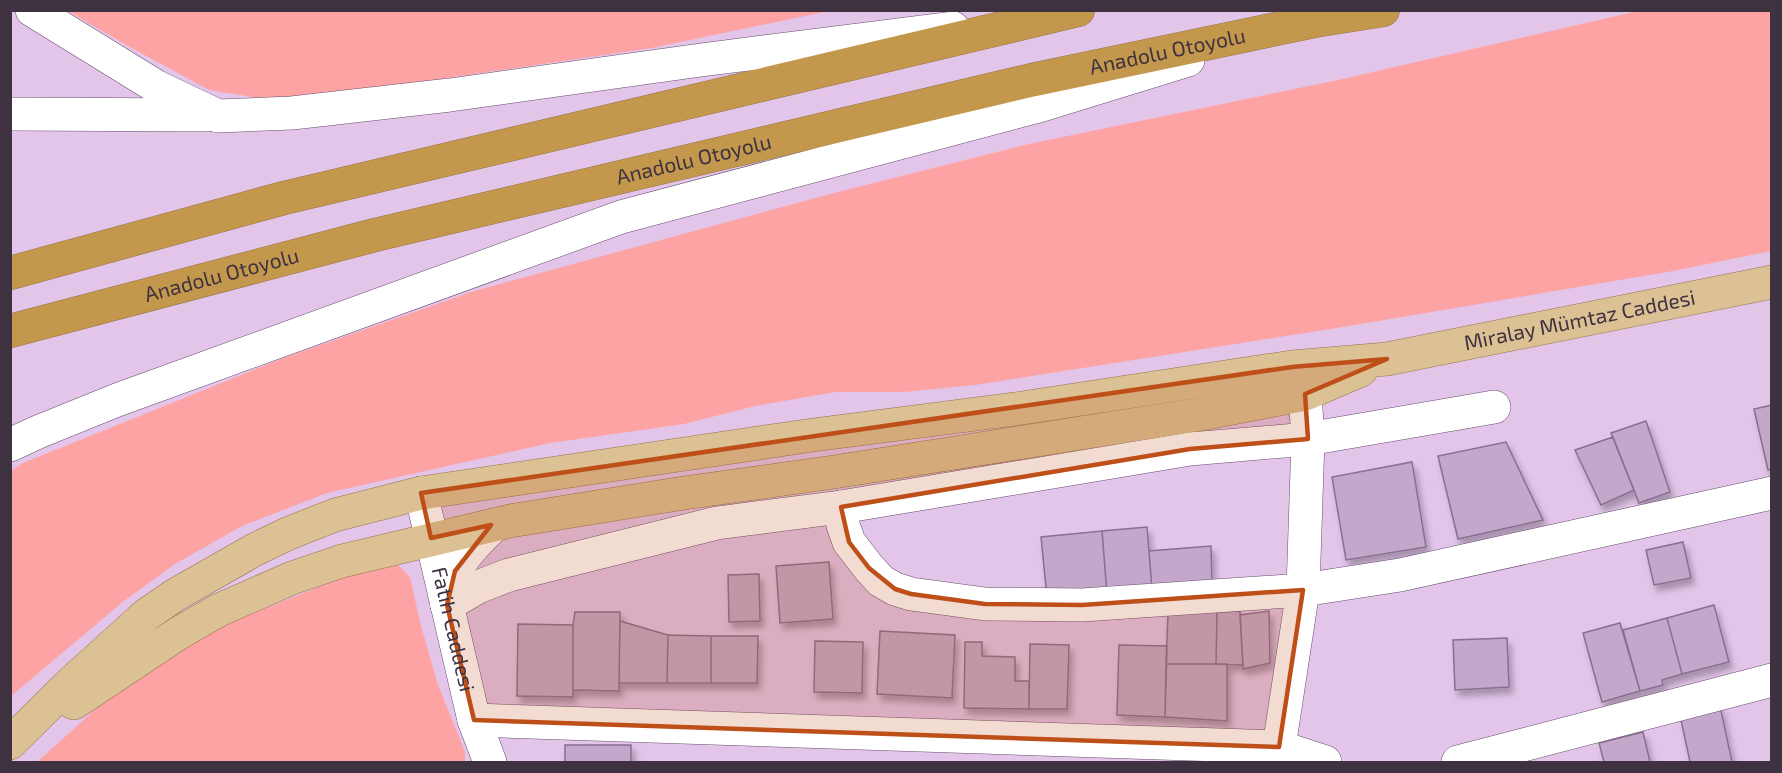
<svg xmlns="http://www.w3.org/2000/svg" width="1782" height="773" font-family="'Exo 2',sans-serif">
<defs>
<filter id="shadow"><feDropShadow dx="3.5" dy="6" stdDeviation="3" flood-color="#0004"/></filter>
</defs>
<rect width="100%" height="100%" fill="#e3c5ea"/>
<path fill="#fea3a4" d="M68,11H829L652,48L283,102L209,90L128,46Z
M1638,11H1771V251L1673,271L1343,327L975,385L904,392H836L755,406L684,424L550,443L327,493L242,526L175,564L124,601L11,696V471L23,463L278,360L474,291L834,193L1029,144L1338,80Z
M395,562L410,577L420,622L437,682L465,752V762H37L119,688L181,645L244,617L368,567Z"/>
<path fill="#c4a7cb" stroke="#896f90" stroke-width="1.5" filter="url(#shadow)" d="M1772,405V469L1768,470L1754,409Z
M1646,421L1670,492L1639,503L1611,433Z
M1613,437L1634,490L1601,505L1575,450Z
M1506,442L1543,520L1458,539L1438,456Z
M1412,462L1426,547L1346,560L1332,477Z
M1147,527L1152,590L1107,594L1102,531Z
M1102,531L1107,594L1047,597L1041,537Z
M1683,542L1691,578L1654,585L1646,550Z
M1211,546L1212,586L1152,590L1149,551Z
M829,562L833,619L780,623L776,566Z
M759,574L760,621L729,622L728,575Z
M1714,605L1729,662L1682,674L1667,618Z
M1240,611L1243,665L1216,664L1217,612Z
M1269,611L1270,663L1243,669L1240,615Z
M575,612H620L619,691L573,690V625Z
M1217,612L1216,664H1166L1168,613Z
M1667,618L1682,674L1662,680L1663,685L1640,691L1623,630Z
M620,621L668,635L667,683H619Z
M1620,623L1640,691L1602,702L1583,633Z
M518,624L573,625V697L517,696Z
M880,631L955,635L952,698L877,694Z
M668,635L711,636V683H667Z
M711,636H758L757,683H711Z
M1507,638L1509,687L1455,690L1453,640Z
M815,641L863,642L862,693L814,692Z
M965,642H982V656L1015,657V681H1029V709L964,708Z
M1030,644L1069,645L1067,709H1029Z
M1119,645L1167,646L1165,717L1117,715Z
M1166,664H1227V721L1165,717Z
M1720,706L1732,762H1690L1680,715Z
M1643,732L1650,762H1604L1599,743Z
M565,745H631V762H565Z"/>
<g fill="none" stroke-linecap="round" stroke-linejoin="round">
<defs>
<g id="minor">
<path d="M32,10L157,87L218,116L292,113L450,95L701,60L953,28"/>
<path d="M10,114L207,115"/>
<path d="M10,445L38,432L117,400L621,217L1042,105L1188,60"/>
<path id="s1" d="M421,493L474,720L490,762"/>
<path d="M841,507L843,525L849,542L869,568L881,581L895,589L911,594L985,604L1082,605L1303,590L1400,575L1772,493"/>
<path d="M447,605L478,587L509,575L717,523L841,507L1190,449L1308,439L1494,407"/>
<path d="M447,605C454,563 466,553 494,525"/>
<path d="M474,720L1279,747L1325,762"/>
<path d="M1279,747L1303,590L1308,439L1305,394"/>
<path d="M1458,762L1772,680"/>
</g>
<g id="major">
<path d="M74,703L179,633L219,610L292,578L342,561L510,521L684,493L834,472L1201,414L1305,394L1361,370"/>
<path id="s2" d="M10,743L73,681L146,615L175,595L254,550L287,534L335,515L421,493L813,435L1022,408L1292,367L1387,359L1772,282"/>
</g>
<g id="highway">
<path d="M10,273L284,198L1078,10"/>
<path id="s3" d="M10,331L375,235L1032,80L1314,21L1383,10"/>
</g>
</defs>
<use href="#minor" stroke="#664d6d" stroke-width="34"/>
<use href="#major" stroke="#947449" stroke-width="34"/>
<use href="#highway" stroke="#947449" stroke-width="34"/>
<use href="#minor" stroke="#fff" stroke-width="33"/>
<use href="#major" stroke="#dbc194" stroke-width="33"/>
<use href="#highway" stroke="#c3984d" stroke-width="33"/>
</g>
<path fill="#be4f19" fill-opacity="0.2" stroke="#be4f19" stroke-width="4.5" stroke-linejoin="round" d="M1387,359L1305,394L1308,439L1190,449L841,507L849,542L869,568L895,589L911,594L985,604L1082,605L1303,590L1279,747L474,720L447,605L455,571L491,525L431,538L421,493L1292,367Z"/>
<g text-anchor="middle" stroke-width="5" stroke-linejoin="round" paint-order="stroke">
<g font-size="21" fill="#3e3241" stroke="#f0d2f7">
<text dy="7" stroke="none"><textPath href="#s3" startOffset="1191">Anadolu Otoyolu</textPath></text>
<text dy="7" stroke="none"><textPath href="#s3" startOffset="705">Anadolu Otoyolu</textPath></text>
<text dy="7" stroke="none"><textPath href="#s3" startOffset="219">Anadolu Otoyolu</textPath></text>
<text dy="7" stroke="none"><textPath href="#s2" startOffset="1662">Miralay Mümtaz Caddesi</textPath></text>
<text dy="7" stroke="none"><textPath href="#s1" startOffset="140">Fatih Caddesi</textPath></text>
</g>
</g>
<rect width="1782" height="773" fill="none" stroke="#3e3241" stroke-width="24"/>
</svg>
